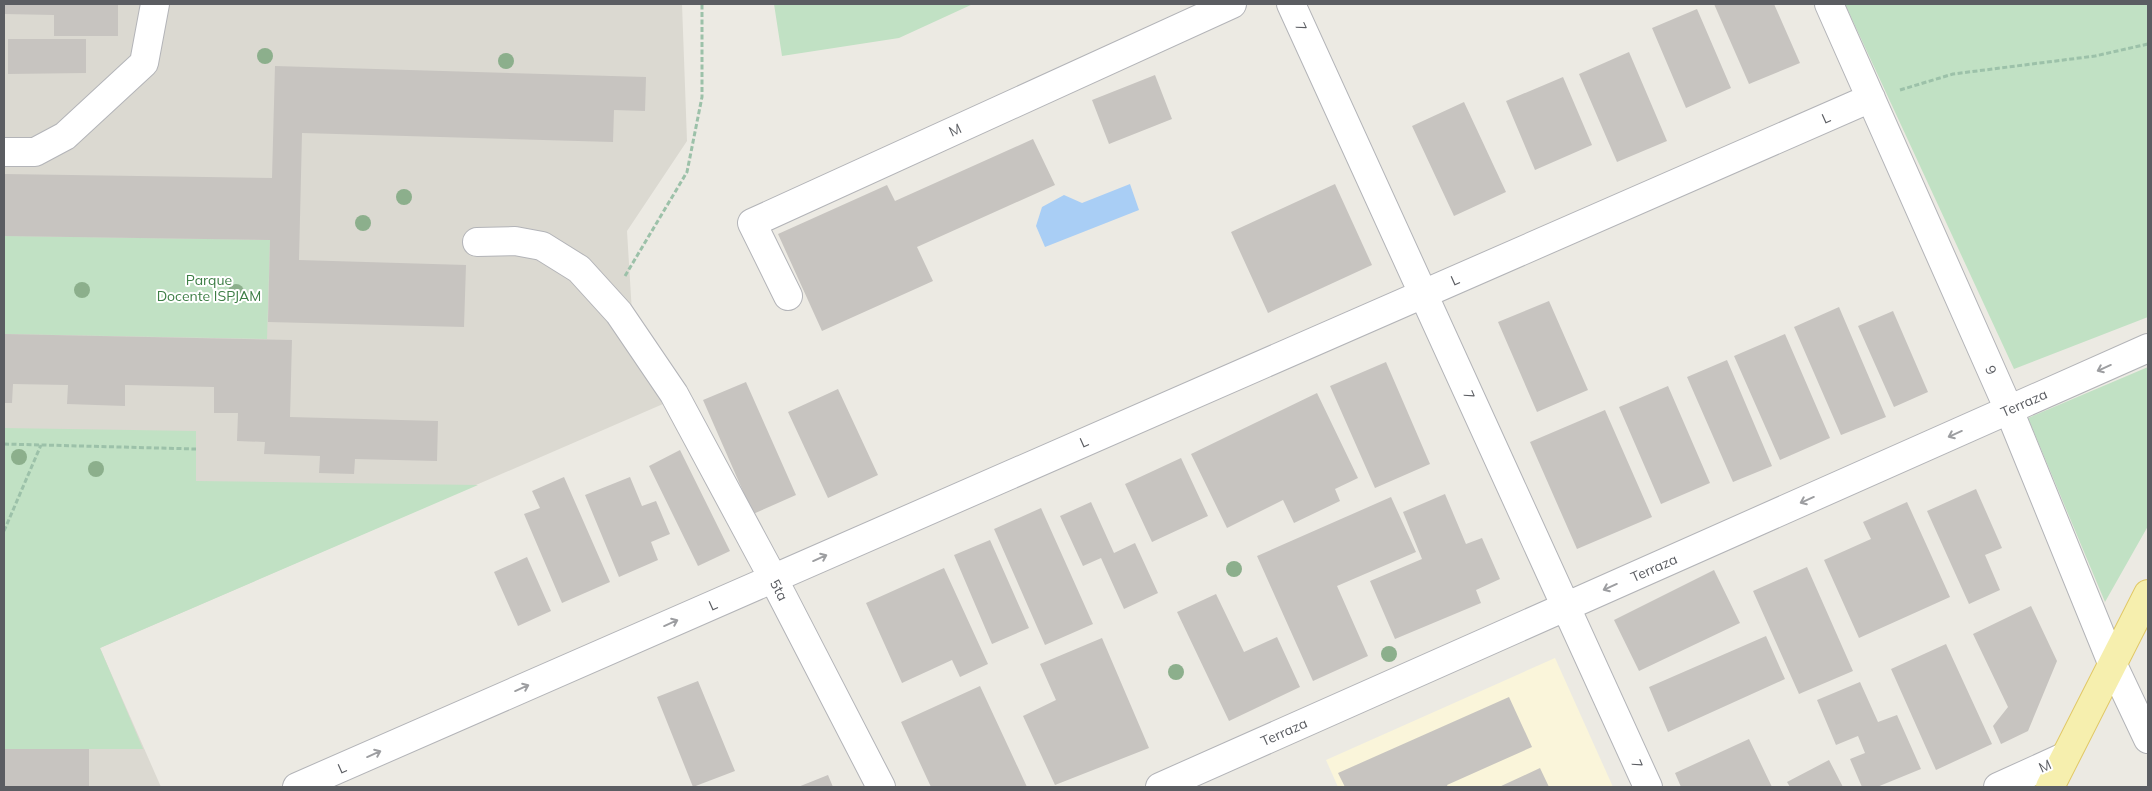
<svg xmlns="http://www.w3.org/2000/svg" width="2152" height="791" font-family="Mulish,sans-serif">
<rect width="100%" height="100%" fill="#eceae3"/>
<path fill="#faf5da" d="M1555,658L1613,787H1338L1326,760Z"/>
<path fill="#dbd9d1" d="M4,4H682L687,141L627,231L634,346L663,404L100,648L161,787H4Z"/>
<path fill="#c1e1c4" d="M774,4H973L899,38L782,56Z
M1845,4H2148V317L2014,369Z
M4,236L270,240L267,339L4,334Z
M2148,367V526L2105,602L2028,418Z
M4,428L196,431V481L478,485L100,648L143,749H4Z"/>
<path fill="#a9cef5" d="M1130,184L1139,210L1045,247L1036,226L1042,207L1064,195L1082,203Z"/>
<path fill="#c7c4c0" d="M4,4H118V36H54V15L4,14Z
M1714,4H1774L1800,63L1749,84Z
M1697,9L1731,88L1686,108L1652,28Z
M8,39H86V73L8,74Z
M1629,52L1667,141L1617,162L1579,74Z
M275,66L646,77L645,111L614,110L613,142L302,133L299,260L466,265L464,327L268,322L270,240L4,236V174L272,178Z
M1155,75L1172,119L1109,144L1092,100Z
M1563,77L1592,145L1535,170L1506,101Z
M1464,102L1506,192L1454,216L1412,126Z
M1033,139L1055,185L917,247L933,281L822,331L778,234L887,185L895,201Z
M1335,184L1372,265L1268,313L1231,232Z
M1549,301L1588,390L1537,412L1498,322Z
M1839,307L1886,417L1841,435L1794,327Z
M1893,311L1928,392L1894,407L1858,326Z
M4,334L292,340L290,417L438,421L437,461L355,459L354,474L319,473L320,456L264,454L265,442L237,441L238,413H214V387L125,385V406L67,404L68,385L13,384L12,403H4Z
M1785,334L1830,438L1780,460L1734,356Z
M1727,360L1772,466L1733,482L1687,377Z
M1386,362L1430,464L1375,488L1330,386Z
M746,382L796,495L753,514L703,400Z
M1668,386L1710,483L1661,504L1619,407Z
M838,389L878,475L828,498L788,412Z
M1317,393L1358,478L1335,489L1340,501L1294,523L1283,500L1227,528L1191,454Z
M1605,410L1652,517L1577,549L1530,442Z
M680,450L730,551L698,566L649,466Z
M1181,458L1208,516L1152,542L1125,484Z
M564,477L610,582L562,603L524,514L540,508L532,491Z
M630,477L642,506L656,501L670,534L651,542L658,560L619,577L585,495Z
M1976,489L2002,548L1985,555L2000,590L1969,604L1927,511Z
M1445,494L1466,544L1482,538L1500,579L1476,590L1481,603L1395,639L1370,581L1422,559L1403,512Z
M1391,497L1416,552L1337,586L1368,656L1313,681L1257,556Z
M1091,502L1114,553L1135,543L1158,593L1124,609L1101,558L1083,566L1060,516Z
M1907,502L1950,597L1859,638L1824,560L1871,539L1863,522Z
M1041,508L1093,624L1045,645L994,529Z
M990,540L1029,628L992,644L954,555Z
M527,557L551,611L518,626L494,572Z
M1807,567L1853,671L1799,694L1753,591Z
M944,568L988,664L960,677L952,660L902,683L866,603Z
M1714,570L1740,623L1639,671L1614,620Z
M1216,594L1244,652L1277,637L1300,687L1229,721L1177,612Z
M2031,606L2057,661L2028,731L2001,744L1993,726L2008,707L1973,634Z
M1766,636L1785,679L1668,732L1649,687Z
M1102,638L1149,748L1055,785L1023,716L1056,700L1040,664Z
M1946,644L1992,744L1936,770L1891,669Z
M698,681L735,771L693,787L657,697Z
M1860,682L1878,722L1897,715L1921,769L1877,787H1862L1850,759L1865,753L1858,736L1836,745L1817,700Z
M980,686L1027,787H931L901,722Z
M1509,697L1532,747L1447,785L1448,787H1345L1338,773Z
M1749,739L1772,787H1681L1675,773Z
M4,749H89V787H4Z
M1829,760L1843,787H1790L1787,782Z
M1540,768L1549,787H1499Z
M828,775L833,787H798Z"/>
<g fill="none" stroke-linecap="round" stroke-linejoin="round">
<defs>
<path id="minor" d="M1291,4L1648,787
M1829,4L2009,410L2112,663L2148,739
M4,152H35L65,136L144,63L155,4
M477,242L515,241L542,246L579,269L619,313L674,394L773,578L881,787
M788,296L752,223L1232,4
M297,787L1871,98
M1160,787L2148,348
M1998,787L2064,757"/>
<path id="major" d="M2050,787L2148,594"/>
</defs>
<use href="#minor" stroke="#b3b4b8" stroke-width="30"/>
<use href="#major" stroke="#e1c866" stroke-width="30"/>
<path stroke="#9cc1a9" stroke-width="3" stroke-dasharray="5 2.5" stroke-linecap="butt" d="M1900,90L1953,74L2095,56L2148,44
M625,276L687,172L702,97V4
M4,444L196,449
M4,531L41,445"/>
<use href="#minor" stroke="#fff" stroke-width="28"/>
<use href="#major" stroke="#f6efae" stroke-width="28"/>
</g>
<g fill="#8caf8c">
<circle cx="265" cy="56" r="8"/>
<circle cx="506" cy="61" r="8"/>
<circle cx="404" cy="197" r="8"/>
<circle cx="363" cy="223" r="8"/>
<circle cx="82" cy="290" r="8"/>
<circle cx="236" cy="292" r="8"/>
<circle cx="19" cy="457" r="8"/>
<circle cx="96" cy="469" r="8"/>
<circle cx="1234" cy="569" r="8"/>
<circle cx="1389" cy="654" r="8"/>
<circle cx="1176" cy="672" r="8"/>
</g>
<defs><path id="oneway-shaft" d="M-6 0H5M1.5-3L5.5 0L1.5 3" fill="none" stroke-width="1.6" stroke-linecap="round" stroke-linejoin="round" transform="scale(1.25)"/></defs>
<g stroke="#9d9ea1">
<use href="#oneway-shaft" transform="translate(2104 368) rotate(156)"/>
<use href="#oneway-shaft" transform="translate(1955 434) rotate(156)"/>
<use href="#oneway-shaft" transform="translate(1807 500) rotate(156)"/>
<use href="#oneway-shaft" transform="translate(820 558) rotate(-24)"/>
<use href="#oneway-shaft" transform="translate(1610 587) rotate(156)"/>
<use href="#oneway-shaft" transform="translate(671 623) rotate(-24)"/>
<use href="#oneway-shaft" transform="translate(522 688) rotate(-24)"/>
<use href="#oneway-shaft" transform="translate(374 754) rotate(-24)"/>
</g>
<g text-anchor="middle" stroke-width="4" stroke-linejoin="round" paint-order="stroke">
<g font-size="14" fill="#5b5d62" stroke="#fff">
<text transform="translate(1301 27) rotate(65)" y="5">7</text>
<text transform="translate(1826 118) rotate(-24)" y="5">L</text>
<text transform="translate(955 130) rotate(-25)" y="5">M</text>
<text transform="translate(1455 280) rotate(-24)" y="5">L</text>
<text transform="translate(1991 370) rotate(66)" y="5">9</text>
<text transform="translate(1469 395) rotate(66)" y="5">7</text>
<text transform="translate(2024 403) rotate(-24)" y="5">Terraza</text>
<text transform="translate(1084 442) rotate(-24)" y="5">L</text>
<text transform="translate(1654 568) rotate(-24)" y="5">Terraza</text>
<text transform="translate(779 590) rotate(63)" y="5">5ta</text>
<text transform="translate(713 605) rotate(-24)" y="5">L</text>
<text transform="translate(1284 732) rotate(-24)" y="5">Terraza</text>
<text transform="translate(1637 764) rotate(66)" y="5">7</text>
<text transform="translate(2045 766) rotate(-24)" y="5">M</text>
<text transform="translate(342 768) rotate(-24)" y="5">L</text>
</g>
<g font-size="14" fill="#3d7e45" stroke="#fff">
<text x="209" y="285">Parque<tspan x="209" dy="16">Docente ISPJAM</tspan></text>
</g>
</g>
<rect width="2152" height="791" fill="none" stroke="#5b5d62" stroke-width="10"/>
</svg>
